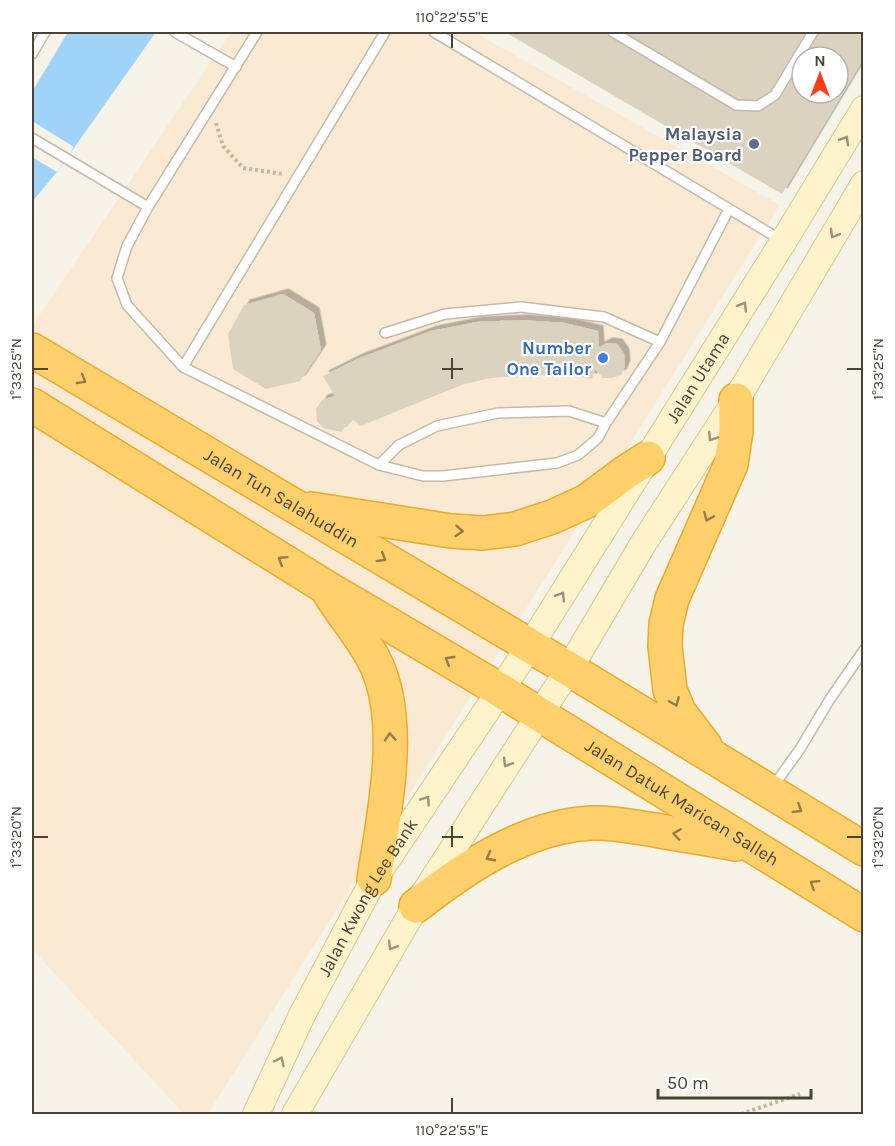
<svg xmlns="http://www.w3.org/2000/svg" width="895" height="1146" font-family="Karla,sans-serif">
<defs>
<filter id="shadow"><feDropShadow dx="5.5" dy="-5.5" stdDeviation="0" flood-color="#0004"/></filter>
</defs>
<rect width="100%" height="100%" fill="#f6f3e9"/>
<path fill="#faead3" d="M231,32H474L780,205L208,1114H184L32,949V326Z"/>
<path fill="#a0d3f9" d="M32,32H156L57,172L32,202Z"/>
<path fill="#f6f3e9" d="M32,32H68L32,92Z
M32,121L74,147L57,172L32,157Z"/>
<path fill="#dcd2c0" fill-rule="evenodd" filter="url(#shadow)" d="M505,32H864V58L782,194ZM802,57H838V93H802Z
M283,294L314,313L321,350L300,381L266,389L233,369L228,334L244,305Z
M522,320L565,323L598,331L599,347L607,343L617,344L624,354L625,366L621,375L612,378H603L595,369L592,379L571,375H527L491,378L464,384L361,426L352,419L341,432L323,428L317,421L316,409L322,400L335,396L323,376L357,359L431,331L477,322Z"/>
<g fill="none" stroke-linecap="round" stroke-linejoin="round">
<defs>
<path id="lane" d="M175,32L236,67
M257,32L148,207L127,246L117,278L127,305L183,367L379,465L423,476H443L557,463L578,455L598,438L606,423L660,342L729,209
M434,32L781,240
M613,32L736,105L758,106L775,95L813,32
M32,54L45,32
M32,138L148,207
M385,333L445,314L521,307L604,317L660,342
M183,367L385,32
M379,465L399,445L437,426L498,413L569,411L606,423
M772,788L800,749L830,699L864,650"/>
<g id="secondary">
<path id="s1" d="M256,1114L302,1015L374,879L530,646L783,242L864,109"/>
<path d="M295,1114L416,906L569,669L643,544L736,400L864,184"/>
</g>
<g id="highway">
<path id="s2" d="M32,350L569,669L864,849"/>
<path id="s3" d="M32,405L324,586L500,690L864,915"/>
<path d="M311,509L451,531L483,533L515,529L552,517L587,501L626,472L648,458"/>
<path d="M330,594C344,616 362,637 374,660C405,719 384,815 374,879"/>
<path d="M705,746L679,712L670,690L665,646L666,624L672,599L731,464L736,431V400"/>
<path d="M416,906C466,867 526,826 592,823C613,822 634,827 655,830C682,835 709,839 736,844"/>
</g>
</defs>
<use href="#lane" stroke="#c3bbab" stroke-width="12"/>
<use href="#secondary" stroke="#dbc994" stroke-width="28"/>
<use href="#highway" stroke="#efa92b" stroke-width="36"/>
<path stroke="#c7b79a" stroke-width="4" stroke-dasharray="3 3" stroke-linecap="butt" d="M216,123L223,146L243,168L283,174
M741,1114L800,1094"/>
<use href="#lane" stroke="#fff" stroke-width="9"/>
<use href="#secondary" stroke="#fff3cb" stroke-width="26"/>
<use href="#highway" stroke="#ffd06c" stroke-width="33"/>
</g>
<defs><path id="oneway-chevron" d="M-2-3.5L2.5 0L-2 3.5" fill="none" stroke-width="1.6" stroke-linecap="round" stroke-linejoin="round" transform="scale(1.5)"/></defs>
<g stroke="#9c9279">
<use href="#oneway-chevron" transform="translate(845 140) rotate(-59)"/>
<use href="#oneway-chevron" transform="translate(834 234) rotate(120)"/>
<use href="#oneway-chevron" transform="translate(743 306) rotate(-58)"/>
<use href="#oneway-chevron" transform="translate(712 437) rotate(123)"/>
<use href="#oneway-chevron" transform="translate(561 596) rotate(-58)"/>
<use href="#oneway-chevron" transform="translate(507 763) rotate(122)"/>
<use href="#oneway-chevron" transform="translate(426 800) rotate(-56)"/>
<use href="#oneway-chevron" transform="translate(392 946) rotate(121)"/>
<use href="#oneway-chevron" transform="translate(280 1061) rotate(-65)"/>
</g>
<g stroke="#937b4c">
<use href="#oneway-chevron" transform="translate(82 380) rotate(31)"/>
<use href="#oneway-chevron" transform="translate(708 517) rotate(113)"/>
<use href="#oneway-chevron" transform="translate(459 531) rotate(4)"/>
<use href="#oneway-chevron" transform="translate(382 558) rotate(31)"/>
<use href="#oneway-chevron" transform="translate(282 560) rotate(-148)"/>
<use href="#oneway-chevron" transform="translate(449 660) rotate(-149)"/>
<use href="#oneway-chevron" transform="translate(675 702) rotate(67)"/>
<use href="#oneway-chevron" transform="translate(390 737) rotate(-94)"/>
<use href="#oneway-chevron" transform="translate(798 809) rotate(32)"/>
<use href="#oneway-chevron" transform="translate(677 834) rotate(-172)"/>
<use href="#oneway-chevron" transform="translate(490 857) rotate(152)"/>
<use href="#oneway-chevron" transform="translate(814 884) rotate(-148)"/>
</g>
<path fill="none" stroke="#4b4336" stroke-width="2" d="M452,33V48M452,358V379M33,369H48M442,369H463M847,369H862M452,826V847M33,837H48M442,837H463M847,837H862M452,1098V1113"/>
<circle fill="#5c6f8a" stroke="#fff" stroke-width="2" cx="754" cy="144" r="6"/>
<circle fill="#3f7fe0" stroke="#fff" stroke-width="2" cx="603" cy="358" r="6"/>
<g text-anchor="middle" stroke-width="4.5" stroke-linejoin="round" paint-order="stroke">
<g font-size="18" font-weight="bold" fill="#4e5e75" stroke="#fff" text-anchor="end">
<text x="742" y="140">Malaysia<tspan x="742" dy="21">Pepper Board</tspan></text>
</g>
<g font-size="18" font-weight="bold" fill="#366cbe" stroke="#fff" text-anchor="end">
<text x="591" y="354">Number<tspan x="591" dy="21">One Tailor</tspan></text>
</g>
<g font-size="18" fill="#4b4336" stroke="#fff">
<text dy="6" stroke="none"><textPath href="#s1" startOffset="860">Jalan Utama</textPath></text>
<text dy="6" stroke="none"><textPath href="#s2" startOffset="290">Jalan Tun Salahuddin</textPath></text>
<text dy="6" stroke="none"><textPath href="#s3" startOffset="762">Jalan Datuk Marican Salleh</textPath></text>
<text dy="6" stroke="none"><textPath href="#s1" startOffset="244">Jalan Kwong Lee Bank</textPath></text>
</g>
</g>
<rect width="895" height="1146" fill="none" stroke="#ffffff" stroke-width="66"/>
<g transform="translate(820 75)"><circle r="28" fill="#ffffff" stroke="#b7b4af" stroke-width="1.5"/>
<path d="M0-4.5L10 22L0 15L-10 22Z" fill="#ff3d18"/>
<text y="-9" font-size="16" font-weight="bold" text-anchor="middle" fill="#4b4336">N</text>
</g>
<path d="M658 1089v9h153v-9" fill="none" stroke="#4b4336" stroke-width="3"/>
<text x="667" y="1089" font-size="18" fill="#4b4336" stroke="#ffffff" stroke-width="4.5" paint-order="stroke">50 m</text>
<rect x="33" y="33" width="829" height="1080" fill="none" stroke="#4b4336" stroke-width="2"/>
<g font-size="15" text-anchor="middle" fill="#4b4336">
<text x="452" y="22">110°22'55"E</text>
<text transform="translate(16 369) rotate(-90)" y="5">1°33'25"N</text>
<text transform="translate(878 369) rotate(-90)" y="5">1°33'25"N</text>
<text transform="translate(16 837) rotate(-90)" y="5">1°33'20"N</text>
<text transform="translate(878 837) rotate(-90)" y="5">1°33'20"N</text>
<text x="452" y="1135">110°22'55"E</text>
</g>
</svg>
